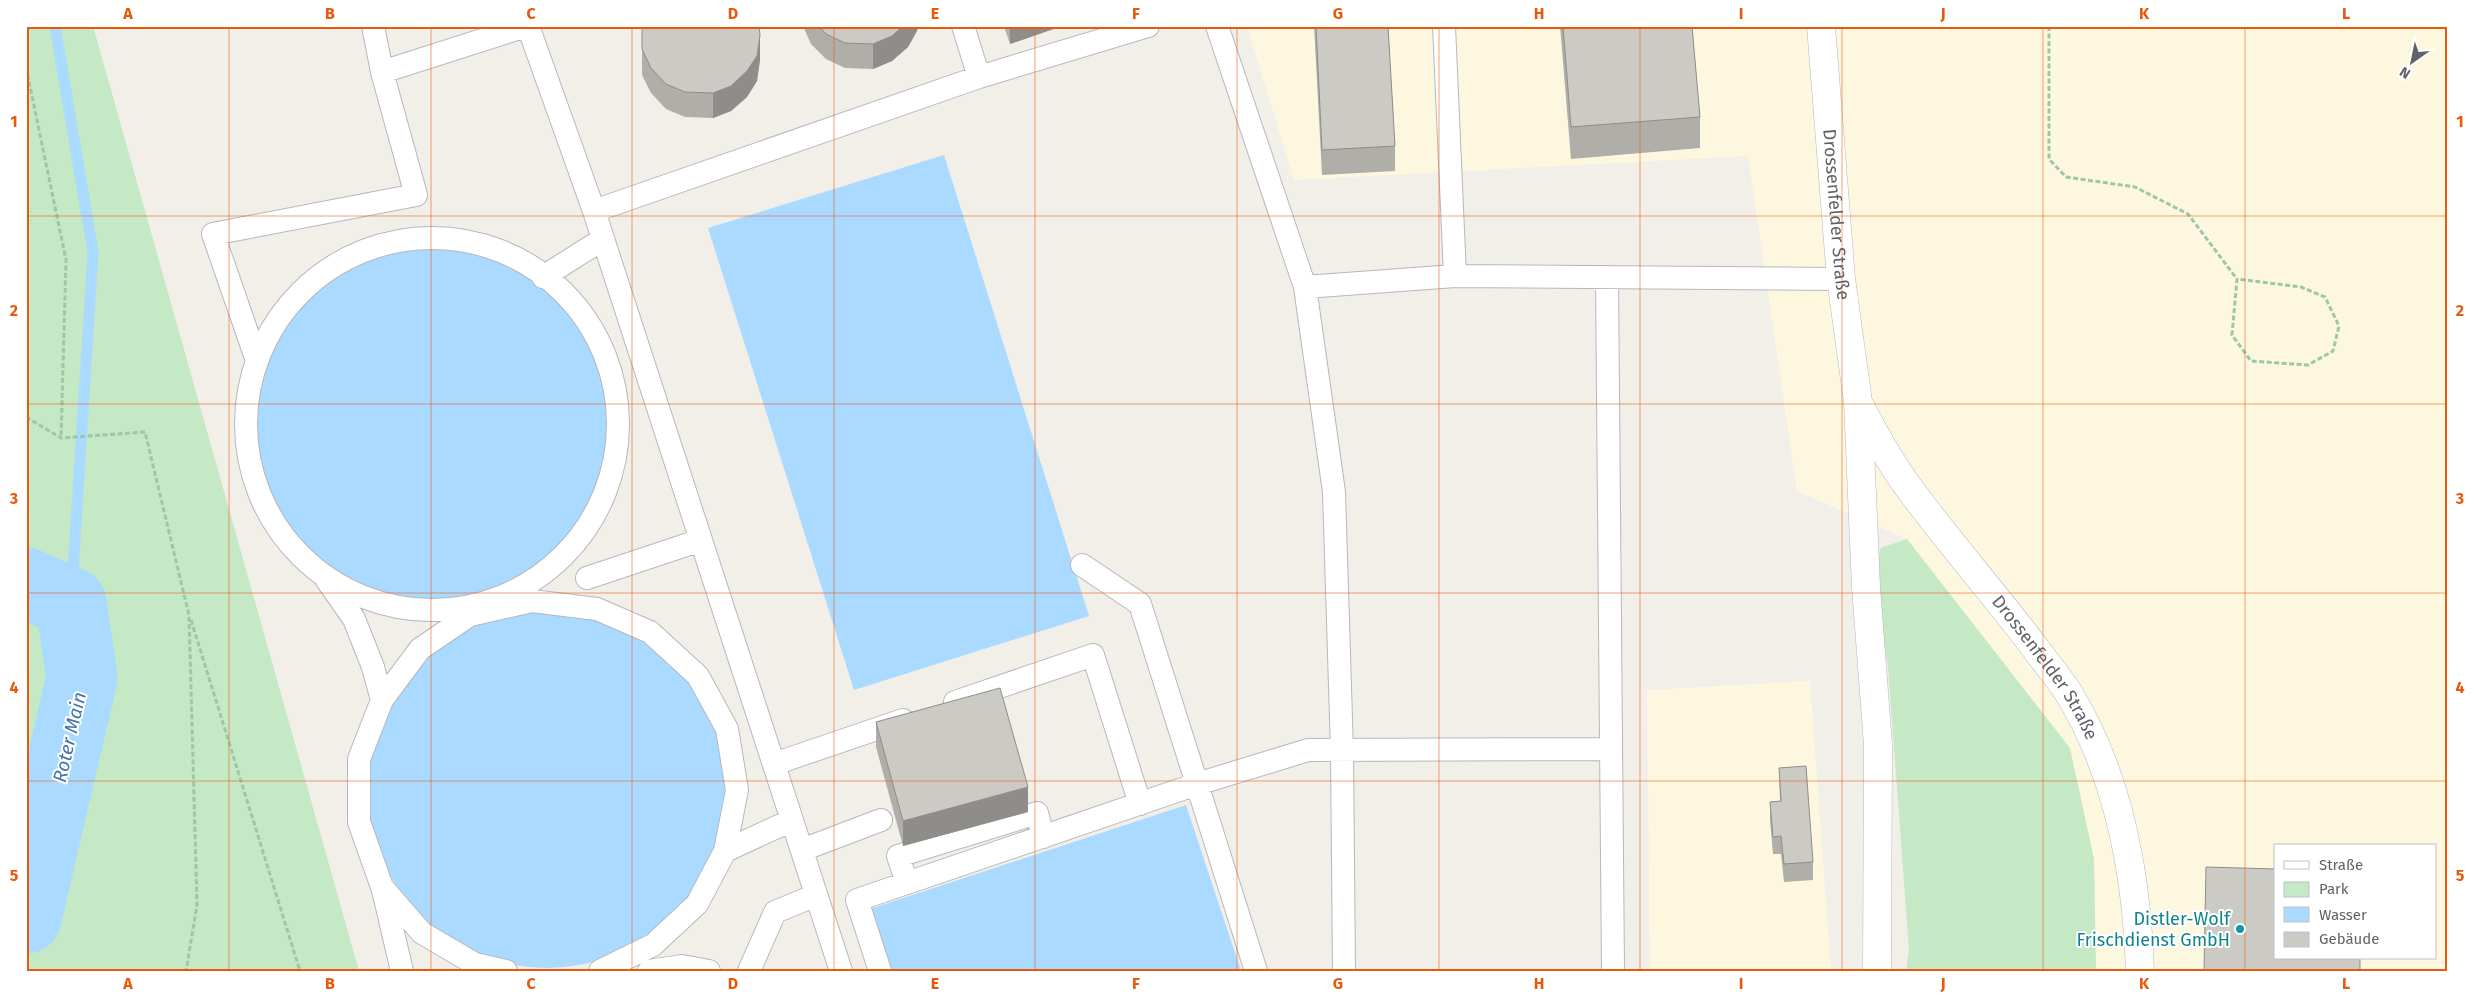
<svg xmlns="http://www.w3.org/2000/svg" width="2474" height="997" font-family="'Fira Sans',sans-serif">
<rect width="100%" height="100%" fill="#f1efe8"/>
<path fill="#fef7e0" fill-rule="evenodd" d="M1247,26H2448V971H2096L2094,859L1907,539L1797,491L1748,156L1294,180ZM2275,846H2435V958H2275Z
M1810,681L1831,971H1650L1647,690Z"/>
<path fill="#c5e8c5" d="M26,26H93L359,971H26Z
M1907,539L2070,748L2094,859L2096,971H1906L1909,950L1888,666L1873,575L1881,548Z"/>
<path fill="#aadaff" d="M944,155L1089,616L854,690L708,228Z
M256 424a177 177 0 1 1 354 0a177 177 0 1 1-354 0Z
M368 789a179 179 0 1 1 358 0a179 179 0 1 1-358 0Z
M1186,805L1241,971H888L867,910Z"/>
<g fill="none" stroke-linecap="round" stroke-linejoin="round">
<path stroke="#aadaff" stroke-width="11" d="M55,26L93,252L71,603"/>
<path stroke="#aadaff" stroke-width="71" d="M26,583L71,603L82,678L26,918"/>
<defs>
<path id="service" d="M528,26L594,211
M1217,26L1305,287
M1444,26L1455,276L1841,279
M382,72L526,26
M979,77L1148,26
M246 424a186 186 0 1 1 372 0a186 186 0 1 1-372 0Z
M543,277L603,239
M1607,277L1613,971
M256,358L213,234L416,195L382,72L373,26
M1082,565L1140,604L1197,784L1308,750L1611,749
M587,578L701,540
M326,579L354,619L373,667L382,700
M955,702L1093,655L1140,804
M774,764L903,720
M802,850L881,820
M725,851L792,820
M907,883L898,856L1037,813L1043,837
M383,890L402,971
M506,971L475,964L422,933L382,887L359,822V759L382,700L420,649L470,615L532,601L597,609L650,632L698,676L727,729L737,790L725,851L697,904L653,945L600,971
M649,971L682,966L709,971
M749,971L775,912L816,895
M841,971L594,211L979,77L963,26
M880,971L857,900L1197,784L1256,971
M1344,971L1342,751L1334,492L1305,287L1455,276"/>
<g id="minor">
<path id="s1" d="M1821,26L1841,279L1858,402L1866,587L1878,745L1877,971"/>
<path id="s2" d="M1861,408C1876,437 1892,466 1912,492C1952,546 1996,596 2036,649C2046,663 2058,677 2068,692C2119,775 2137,874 2140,971"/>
</g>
</defs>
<use href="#service" stroke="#b5b8bc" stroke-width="24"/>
<use href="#minor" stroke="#b5b8bc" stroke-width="29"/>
<path stroke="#9cc7a9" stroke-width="3" stroke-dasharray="5 2.5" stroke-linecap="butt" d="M2049,26V159L2066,177L2135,187L2188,214L2237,279L2232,335L2251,361L2308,365L2333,351L2339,326L2325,297L2301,287L2237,279
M26,67L66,260L61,438
M26,417L61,438L145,432L189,615L197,905L186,971
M191,620L300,971"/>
<use href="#service" stroke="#fff" stroke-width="22"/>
<use href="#minor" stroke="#fff" stroke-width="28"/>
</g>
<path fill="#afaea9" d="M642,26L760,60L757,81L747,97L731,111L713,118L685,117L666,109L651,93L642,75Z
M803,26H918L917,31L908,47L892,61L873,69L845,68L826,59L811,44Z
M1004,26H1062L1010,44Z
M1314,26H1388L1395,146V171L1322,175Z
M1560,26H1692L1700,117V148L1571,159Z
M876,722L1028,812L903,846L876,747Z
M1779,768L1813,862V880L1784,882L1781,854H1773L1770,820V802L1780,801Z"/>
<path fill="#8f8d8a" d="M903,26H918L917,31L908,47L892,61L873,69V44Z
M1010,26H1062L1010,44Z
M760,35V60L757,81L747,97L731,111L713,118V93Z
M1028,787V812L903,846V821Z"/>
<path fill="#cccac5" stroke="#8f8d8a" d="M642,26H759L760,35L757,56L747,71L731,86L713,93L685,92L666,84L651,68L642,49Z
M819,26H903L892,36L873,44L845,43L826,34Z
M1316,26H1388L1395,146L1322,150Z
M1563,26H1692L1700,117L1571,127Z
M1000,688L1028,787L903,821L876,722Z
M1806,766L1813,862L1784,864L1781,836L1773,837L1770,802L1781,801L1779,768Z
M2206,867L2275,869V958H2360V971H2204Z"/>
<path fill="none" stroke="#e8590c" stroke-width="1" stroke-opacity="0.55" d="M229,26V971M431,26V971M632,26V971M834,26V971M1035,26V971M1237,26V971M1439,26V971M1640,26V971M1842,26V971M2043,26V971M2245,26V971M26,216H2448M26,404H2448M26,593H2448M26,781H2448"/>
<circle fill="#0f9aa8" stroke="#fff" stroke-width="2" cx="2240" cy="929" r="5"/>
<g text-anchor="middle" stroke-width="4" stroke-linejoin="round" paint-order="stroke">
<g font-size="18" fill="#5f6368" stroke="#fff">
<text dy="6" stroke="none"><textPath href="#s1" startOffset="189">Drossenfelder Straße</textPath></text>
<text dy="6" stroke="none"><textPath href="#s2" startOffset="319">Drossenfelder Straße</textPath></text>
</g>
<g font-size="18" fill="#0d838f" stroke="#fff" text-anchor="end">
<text x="2230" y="925">Distler-Wolf<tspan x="2230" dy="21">Frischdienst GmbH</tspan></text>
</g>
<g font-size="19" font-style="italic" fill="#4174aa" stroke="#fff">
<text transform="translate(69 737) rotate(-77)" y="7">Roter Main</text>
</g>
</g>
<rect width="2474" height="997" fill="none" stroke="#ffffff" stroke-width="55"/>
<rect x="2274" y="844" width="162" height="115" fill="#ffffff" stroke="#bfc1c3"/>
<rect x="2284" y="861" width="25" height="8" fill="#ffffff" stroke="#bfc1c3"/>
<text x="2319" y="870" font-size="15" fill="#5f6368">Straße</text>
<rect x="2284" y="882" width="25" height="15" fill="#c5e8c5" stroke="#bfc1c3"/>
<text x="2319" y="894" font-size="15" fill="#5f6368">Park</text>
<rect x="2284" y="907" width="25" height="15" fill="#aadaff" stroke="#bfc1c3"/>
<text x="2319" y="920" font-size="15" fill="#5f6368">Wasser</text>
<rect x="2284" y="932" width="25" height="15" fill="#cccac5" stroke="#bfc1c3"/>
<text x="2319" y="944" font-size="15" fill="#5f6368">Gebäude</text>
<g transform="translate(2412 62) rotate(213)" stroke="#ffffff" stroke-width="4" paint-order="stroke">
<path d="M0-4L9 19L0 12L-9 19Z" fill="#5f6368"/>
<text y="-8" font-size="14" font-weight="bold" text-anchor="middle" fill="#5f6368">N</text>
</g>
<rect x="28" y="28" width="2418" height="942" fill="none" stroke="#e8590c" stroke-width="2"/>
<g font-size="16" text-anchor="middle" font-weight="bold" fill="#e8590c">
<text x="128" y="19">A</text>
<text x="330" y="19">B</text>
<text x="531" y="19">C</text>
<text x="733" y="19">D</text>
<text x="935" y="19">E</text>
<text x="1136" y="19">F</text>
<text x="1338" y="19">G</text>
<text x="1539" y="19">H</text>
<text x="1741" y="19">I</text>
<text x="1943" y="19">J</text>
<text x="2144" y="19">K</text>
<text x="2346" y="19">L</text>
<text x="14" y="127">1</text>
<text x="2460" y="127">1</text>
<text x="14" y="316">2</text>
<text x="2460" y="316">2</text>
<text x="14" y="504">3</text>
<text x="2460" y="504">3</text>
<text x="14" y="693">4</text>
<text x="2460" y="693">4</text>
<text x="14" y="881">5</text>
<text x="2460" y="881">5</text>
<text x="128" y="989">A</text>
<text x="330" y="989">B</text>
<text x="531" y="989">C</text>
<text x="733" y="989">D</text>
<text x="935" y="989">E</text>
<text x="1136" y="989">F</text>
<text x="1338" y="989">G</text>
<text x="1539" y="989">H</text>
<text x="1741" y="989">I</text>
<text x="1943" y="989">J</text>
<text x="2144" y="989">K</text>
<text x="2346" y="989">L</text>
</g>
</svg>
